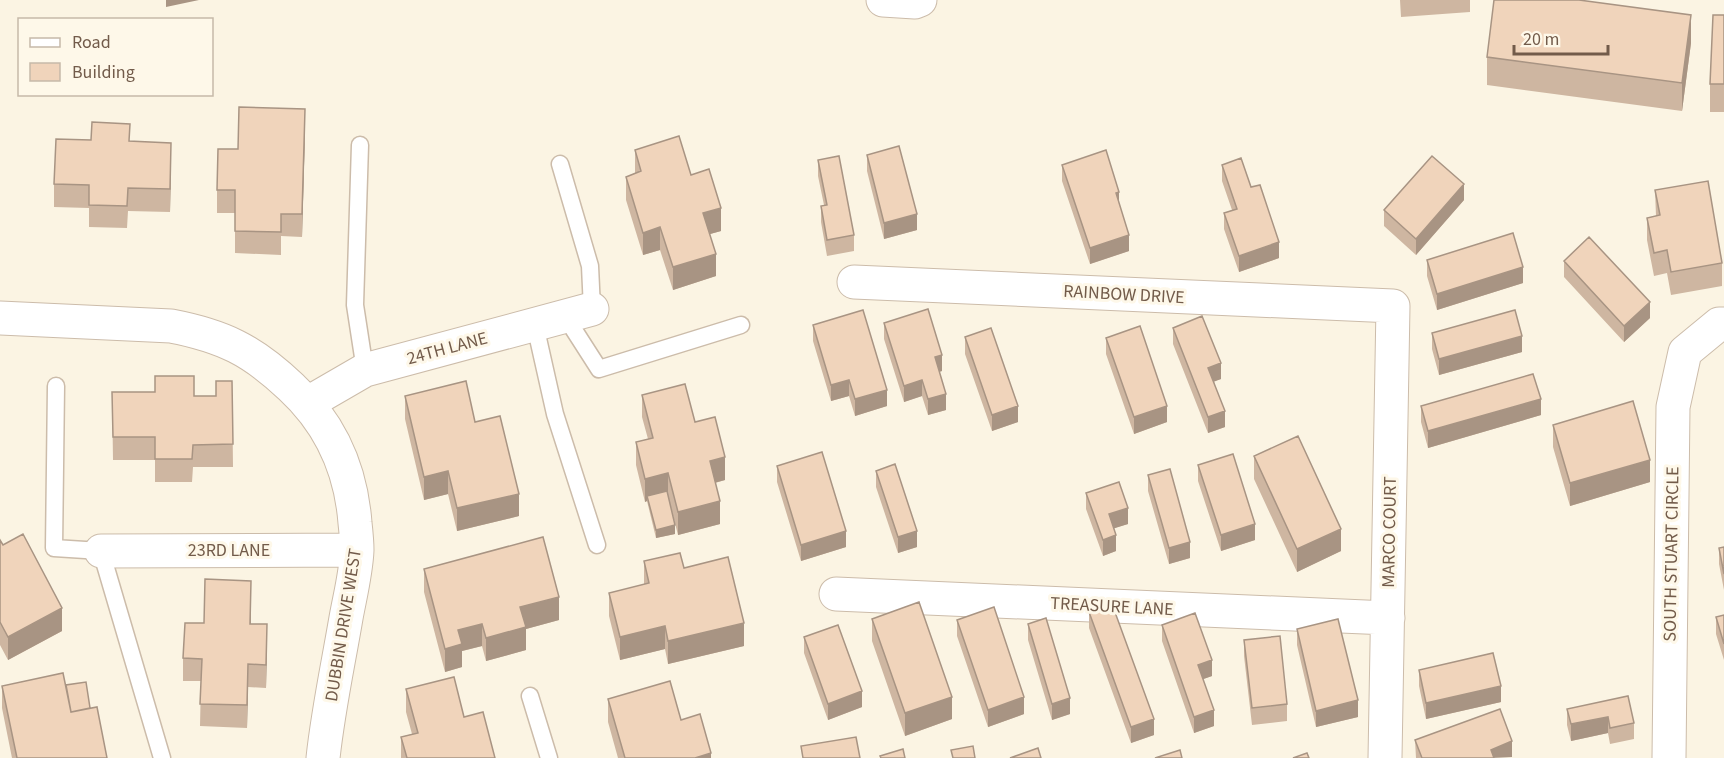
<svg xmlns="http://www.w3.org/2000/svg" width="1724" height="758" font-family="'Source Sans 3',sans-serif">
<rect width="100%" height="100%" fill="#fbf4e3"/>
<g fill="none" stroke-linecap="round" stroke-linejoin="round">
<defs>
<path id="lane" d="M360,145L355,305L365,370
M560,164L590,266L592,309
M565,316L599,369L741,325
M535,325L555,414L597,545
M56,386L54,548L101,551L162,758
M530,696L549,758"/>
<path id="street" d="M883,0L915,2L920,0
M854,282L1393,306L1385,758
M0,318L171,326C223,336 252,350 291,387C331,424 351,469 355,523C356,532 357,542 357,550C356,573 350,596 346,618C338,665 328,711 323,758
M308,403L365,370L592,309
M101,551L357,550
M836,594L1388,618
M1669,758L1673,407L1685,352L1719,324H1724"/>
</defs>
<use href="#lane" stroke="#ccbcaa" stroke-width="19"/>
<use href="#street" stroke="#ccbcaa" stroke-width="35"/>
<use href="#lane" stroke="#fff" stroke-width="16"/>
<use href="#street" stroke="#fff" stroke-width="33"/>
</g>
<path fill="#ceb6a1" d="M1400,0H1470V12L1401,17Z
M1724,15V112H1710V84Z
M1691,43L1682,111L1487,85V57Z
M305,131L302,237L281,236V255L235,253V213H217V190L238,149Z
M130,141L171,166L170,212L128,211L127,228L89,227V208L54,207V184Z
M635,150L691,175L721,231L710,234L716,276L673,290L660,250L643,255L626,200V177L635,173Z
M867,155L917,230L884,239L867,171Z
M818,160L854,235V251L827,256L821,222V206L824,205L818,176Z
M1062,165L1129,251L1090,264L1062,181Z
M1222,165L1251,187L1279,258L1239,272L1224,229V213L1232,210L1222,181Z
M1655,190L1722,263V286L1671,295L1667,273L1654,276L1647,240V218L1656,216Z
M1464,200L1416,255L1384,226V210Z
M1427,260L1523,283L1437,310L1427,276Z
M1564,261L1650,318L1624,342L1564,277Z
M884,323L942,371L939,372L946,410L928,415L922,396L904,402L884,339Z
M813,325L887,406L855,416L849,396L831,401L813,341Z
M1173,328L1221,379L1214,381L1225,427L1208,433L1173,344Z
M1432,333L1522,352L1439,375L1432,349Z
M965,337L1018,422L992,431L965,354Z
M1106,338L1167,422L1134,434L1106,354Z
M232,381L233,467H193L192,482H155V460H113L112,392L194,396H216Z
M642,395L695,422L725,480L715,483L720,524L678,535L668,496L675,534L656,538L647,501L645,502L636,465V442L648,439L642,417Z
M405,396L475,422L519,516L457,531L448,494L424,500L405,419Z
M1421,406L1541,415L1428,448L1421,422Z
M1553,425L1650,482L1570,506L1553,447Z
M1254,456L1341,551L1297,572L1254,479Z
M1198,465L1255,540L1221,551L1198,481Z
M777,466L846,547L801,561L777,482Z
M876,471L917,547L898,553L876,487Z
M1148,475L1190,558L1169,564L1148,491Z
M1086,493L1128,524L1114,528L1116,551L1103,556L1086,509Z
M0,540L62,631L8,660L0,645Z
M1724,547V590L1719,564V548Z
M644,561L684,568L744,646L668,664L665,649L620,660L609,616V593L644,585Z
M424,569L559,620L526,629V650L486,661L482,646L462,651V667L445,672L424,592Z
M251,604V624L267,647L266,688L248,687L247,728L200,726L201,681H183V658L204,623Z
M1089,612L1154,735L1131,743L1089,628Z
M1724,615V660L1716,634V617Z
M872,619L952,719L905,736L872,641Z
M957,620L1024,714L988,727L957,636Z
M1028,624L1070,714L1052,720L1028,640Z
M1162,625L1212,676L1203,679L1214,726L1194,733L1162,641Z
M1297,629L1358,717L1316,727L1297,645Z
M804,637L862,707L828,720L804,653Z
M1244,640L1287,704V721L1252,725L1244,656Z
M1419,670L1501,702L1426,719L1419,686Z
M2,686L90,708L107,758H12L2,708Z
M406,689L464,717L495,758H401V737L412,734L406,712Z
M608,699L681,720L711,758H618L608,722Z
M1567,709L1634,723V739L1610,744L1608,733L1571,741L1567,725Z
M1415,740L1512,757L1416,758Z"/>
<path fill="#a89483" d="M166,0H199L166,7Z
M1691,15V43L1682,111V83Z
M305,109V131L302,237V214Z
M171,143V166L170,212V189Z
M1464,184V200L1416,255V239Z
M1119,192V208L1116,193Z
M721,208V231L703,236V213Z
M917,214V230L884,239V223Z
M660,227V250L643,255V233Z
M1129,235V251L1090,264V248Z
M1279,242V258L1239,272V256Z
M716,254V276L673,290V267Z
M1523,267V283L1437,310V294Z
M1650,302V318L1624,342V326Z
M1522,336V352L1439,375V359Z
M942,355V371L935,373V357Z
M1221,363V379L1208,384V368Z
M849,380V396L831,401V385Z
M922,380V396L904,402V386Z
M887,390V406L855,416V399Z
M946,394V410L928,415V399Z
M1541,399V415L1428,448V431Z
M1018,406V422L992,431V415Z
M1167,406V422L1134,434V417Z
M1225,411V427L1208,433V417Z
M725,457V480L710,484V461Z
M1650,460V482L1570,506V483Z
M448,471V494L424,500V477Z
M668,473V496L649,501L647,496V501L645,502V479Z
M519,494V516L457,531V508Z
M720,501V524L678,535V512Z
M1128,508V524L1109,530V514Z
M1255,524V540L1221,551V535Z
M675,525V534L656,538V530Z
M1341,529V551L1297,572V549Z
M846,531V547L801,561V545Z
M917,531V547L898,553V537Z
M1116,535V551L1103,556V540Z
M1190,542V558L1169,564V548Z
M251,581V604L250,646V624Z
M559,597V620L526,629V650L486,661V638L520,607Z
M62,608V631L8,660V637Z
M744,623V646L668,664V641Z
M267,624V647L266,688V665Z
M482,624V646L462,651V667L445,672V649L458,630Z
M665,626V649L620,660V637Z
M1212,660V676L1198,681V665Z
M248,664V687L247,728V705Z
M1501,686V702L1426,719V703Z
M862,691V707L828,720V704Z
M952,697V719L905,736V713Z
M1024,697V714L988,727V710Z
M1070,698V714L1052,720V704Z
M1358,700V717L1316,727V711Z
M1214,710V726L1194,733V717Z
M1608,717V733L1571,741V724Z
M1154,719V735L1131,743V727Z
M1512,741V757L1491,758V750Z
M711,753V758H695Z"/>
<path fill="#f0d4bb" stroke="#a89483" stroke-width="1.5" d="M1494,0H1579L1691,15L1682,83L1487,57Z
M1713,15H1724V84H1710Z
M239,107L305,109L302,214H281V232L235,231V190H217L218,149H238Z
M92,122L130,124L129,141L171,143L170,189L128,188L127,206L89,205V185L54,184L56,139L91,140Z
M679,136L691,175L709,169L721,208L703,213L716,254L673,267L660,227L643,233L626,177L641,171L635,150Z
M899,146L917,214L884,223L867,155Z
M1106,150L1119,192L1116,193L1129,235L1090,248L1062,165Z
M839,156L854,235L827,240L821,206L827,205L818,160Z
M1432,156L1464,184L1416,239L1384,210Z
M1241,158L1251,187L1260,185L1279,242L1239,256L1224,213L1237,209L1222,165Z
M1708,181L1722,263L1671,272L1667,250L1654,253L1647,218L1660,215L1655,190Z
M1513,233L1523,267L1437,294L1427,260Z
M1589,237L1650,302L1624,326L1564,261Z
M928,309L942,355L935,357L946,394L928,399L922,380L904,386L884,323Z
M863,310L887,390L855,399L849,380L831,385L813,325Z
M1515,310L1522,336L1439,359L1432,333Z
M1202,316L1221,363L1208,368L1225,411L1208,417L1173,328Z
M1140,326L1167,406L1134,417L1106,338Z
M991,328L1018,406L992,415L965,337Z
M1533,374L1541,399L1428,431L1421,406Z
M155,376H194V396H216V381H232L233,444L193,445L192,459H155V437H113L112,392H155Z
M466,381L475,422L500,416L519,494L457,508L448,471L424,477L405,396Z
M685,384L695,422L715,417L725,457L710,461L720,501L678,512L668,473L645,479L636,442L653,438L642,395Z
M1633,401L1650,460L1570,483L1553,425Z
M1298,436L1341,529L1297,549L1254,456Z
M822,452L846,531L801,545L777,466Z
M1233,454L1255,524L1221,535L1198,465Z
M895,464L917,531L898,537L876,471Z
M1170,469L1190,542L1169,548L1148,475Z
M1119,482L1128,508L1109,514L1116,535L1103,540L1086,493Z
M667,491L675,525L656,530L647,496Z
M23,534L62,608L8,637L0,622V540L3,545Z
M543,537L559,597L520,607L526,627L486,638L482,624L458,630L462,644L445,649L424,569Z
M1724,547V574L1719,548Z
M680,553L684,568L728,557L744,623L668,641L665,626L620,637L609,593L649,583L644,561Z
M205,579L251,581L250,624H267L266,665L248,664L247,705L200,704L202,659L183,658L185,623H204Z
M919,602L952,697L905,713L872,619Z
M1112,604L1154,719L1131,727L1089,612Z
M994,607L1024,697L988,710L957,620Z
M1195,613L1212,660L1198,665L1214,710L1194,717L1162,625Z
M1724,615V644L1716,617Z
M1046,618L1070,698L1052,704L1028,624Z
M1338,619L1358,700L1316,711L1297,629Z
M838,625L862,691L828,704L804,637Z
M1280,636L1287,704L1252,708L1244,640Z
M1493,653L1501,686L1426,703L1419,670Z
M63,673L71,712L97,707L107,758H17L2,686Z
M454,677L464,717L483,712L495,758H407L401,737L418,733L406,689Z
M670,681L681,720L700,714L711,753L695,758H625L608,699Z
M86,682L90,708L71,712L66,685Z
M1628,696L1634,723L1610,728L1608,717L1571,724L1567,709Z
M1500,709L1512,741L1491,750L1494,758H1422L1415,740Z
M856,737L860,758H803L801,746Z
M973,746L975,758H953L951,750Z
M1038,748L1041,758H1010Z
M903,749L905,758H881L880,756Z
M1180,750L1182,758H1155Z
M1307,753L1309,758H1293Z"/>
<g text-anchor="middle" stroke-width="6" stroke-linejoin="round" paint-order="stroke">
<g font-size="18" fill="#725b4a" stroke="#fef8e9">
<text transform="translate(1124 294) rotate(3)" y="6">RAINBOW DRIVE</text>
<text transform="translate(447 348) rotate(-15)" y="6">24TH LANE</text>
<text transform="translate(1389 532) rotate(-89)" y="6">MARCO COURT</text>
<text x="229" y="556">23RD LANE</text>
<text transform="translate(1671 554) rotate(-89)" y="6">SOUTH STUART CIRCLE</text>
<text transform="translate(1112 606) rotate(3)" y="6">TREASURE LANE</text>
<text transform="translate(343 625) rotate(-81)" y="6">DUBBIN DRIVE WEST</text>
</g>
</g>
<rect x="18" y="18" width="195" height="78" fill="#fef8e9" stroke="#c6b9a9" stroke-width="1.5"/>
<rect x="30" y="38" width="30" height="9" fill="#ffffff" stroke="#c6b9a9" stroke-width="1.5"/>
<text x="72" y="48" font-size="18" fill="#725b4a">Road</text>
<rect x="30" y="63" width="30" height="18" fill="#f0d4bb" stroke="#c6b9a9" stroke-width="1.5"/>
<text x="72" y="78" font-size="18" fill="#725b4a">Building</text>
<path d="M1514 45v9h94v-9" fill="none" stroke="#725b4a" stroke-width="3"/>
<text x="1523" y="45" font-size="18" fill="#725b4a" stroke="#fef8e9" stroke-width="4.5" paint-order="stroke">20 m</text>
</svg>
